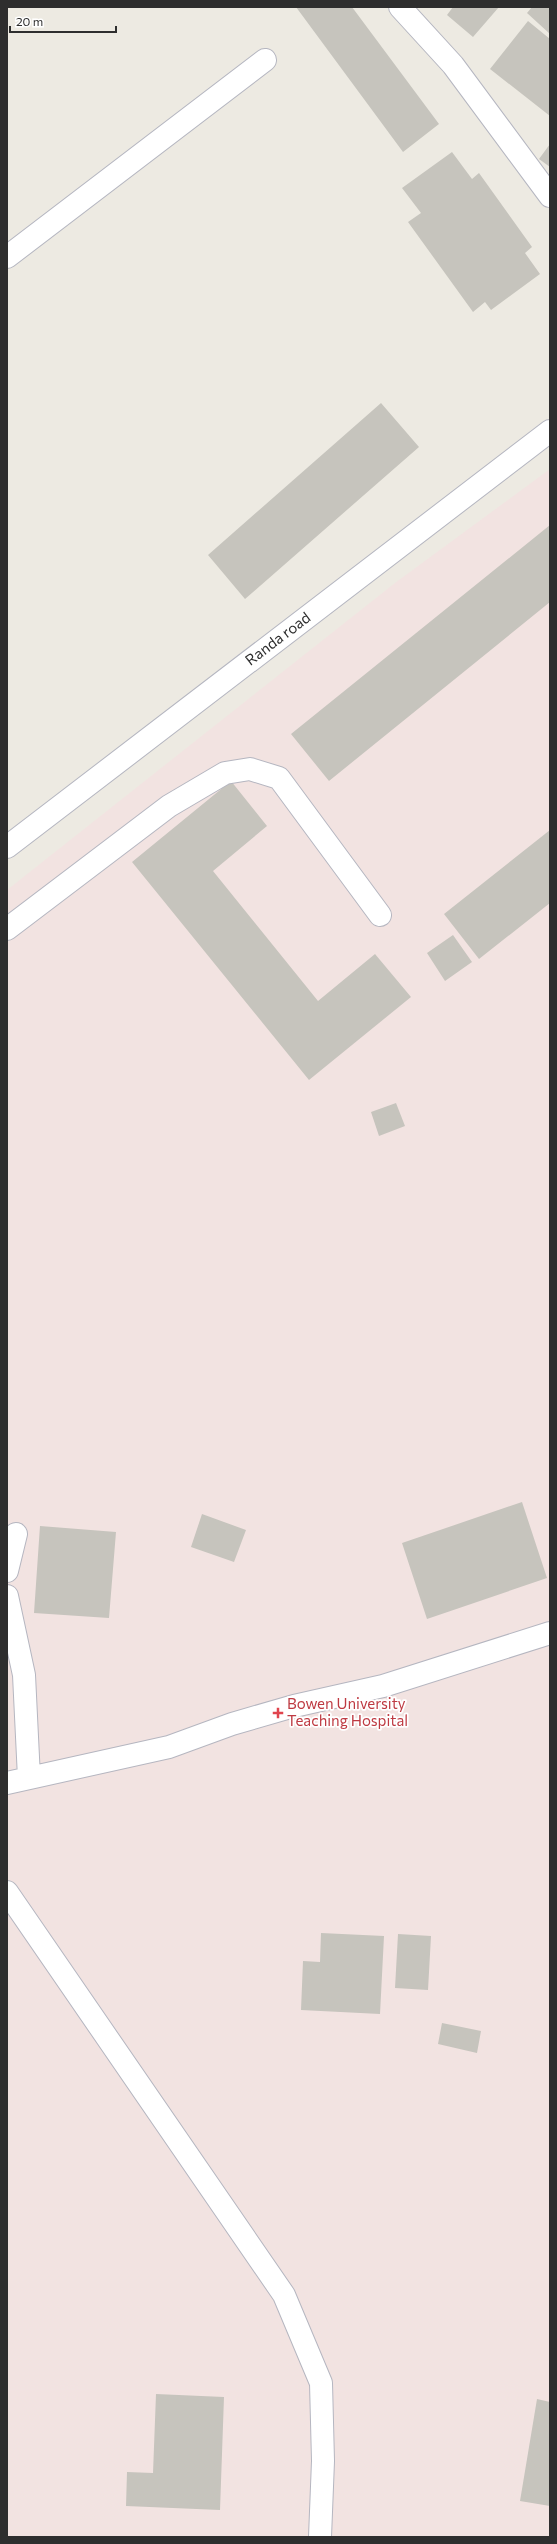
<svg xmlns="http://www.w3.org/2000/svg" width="557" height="2544" font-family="Commissioner,sans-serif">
<rect width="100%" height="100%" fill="#edeae2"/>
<path fill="#f2e3e1" d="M550,469V2537H7V890L395,583Z"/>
<path fill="#c6c4bd" d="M296,7H352L439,124L403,152Z
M453,7H499L473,37L447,15Z
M532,7H550V34L527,13Z
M528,21L550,39V116L490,69Z
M550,144V167L539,159Z
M452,152L472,179L479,173L532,247L525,253L540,274L491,310L485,302L473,312L408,222L421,213L402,188Z
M381,403L419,447L245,599L208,555Z
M550,525V602L329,781L291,734Z
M231,781L267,826L213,871L318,1001L375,954L411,997L309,1080L132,862Z
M550,830V903L479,959L444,914Z
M453,935L472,962L445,981L427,953Z
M396,1103L405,1126L379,1136L371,1112Z
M522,1502L547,1578L427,1619L402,1543Z
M202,1514L246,1530L234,1562L191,1547Z
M40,1526L116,1532L109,1618L34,1613Z
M321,1933L384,1936L380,2014L301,2010L303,1961L320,1962Z
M398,1934L431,1936L428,1990L395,1988Z
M442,2023L481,2031L477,2053L438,2044Z
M156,2394L224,2397L220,2510L126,2506L127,2472L153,2473Z
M537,2399L550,2402V2506L520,2501Z"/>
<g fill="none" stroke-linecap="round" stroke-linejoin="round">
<defs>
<path id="minor" d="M400,7L453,65L550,196
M7,257L265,60
M7,847L550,431
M7,929L169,806L225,773L250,769L279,778L380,915
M7,1571L16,1534
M7,1596L24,1675L29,1778
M7,1783L169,1747L232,1724L294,1706L383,1686L550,1633
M7,1892L284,2295L321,2383L323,2461L320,2537"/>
</defs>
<use href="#minor" stroke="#b5b6c0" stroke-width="24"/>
<use href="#minor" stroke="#fff" stroke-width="22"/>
</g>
<path fill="#e0444e" stroke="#fff" stroke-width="1.5" d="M276 1707h4v4h4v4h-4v4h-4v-4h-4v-4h4z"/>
<g text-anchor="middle" stroke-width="3.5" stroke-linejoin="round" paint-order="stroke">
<g font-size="15" fill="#2e2e2e" stroke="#fff">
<text transform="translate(278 639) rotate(-37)" y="5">Randa road</text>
</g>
<g font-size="15" fill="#be3a42" stroke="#fff" text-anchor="start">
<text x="287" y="1709">Bowen University<tspan x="287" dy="17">Teaching Hospital</tspan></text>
</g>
</g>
<rect width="557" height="2544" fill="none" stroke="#2e2e2e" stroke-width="16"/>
<path d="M10 26v6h106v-6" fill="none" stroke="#2e2e2e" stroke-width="2"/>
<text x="16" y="26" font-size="12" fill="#2e2e2e" stroke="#ffffff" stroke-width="3" paint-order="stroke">20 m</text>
</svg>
